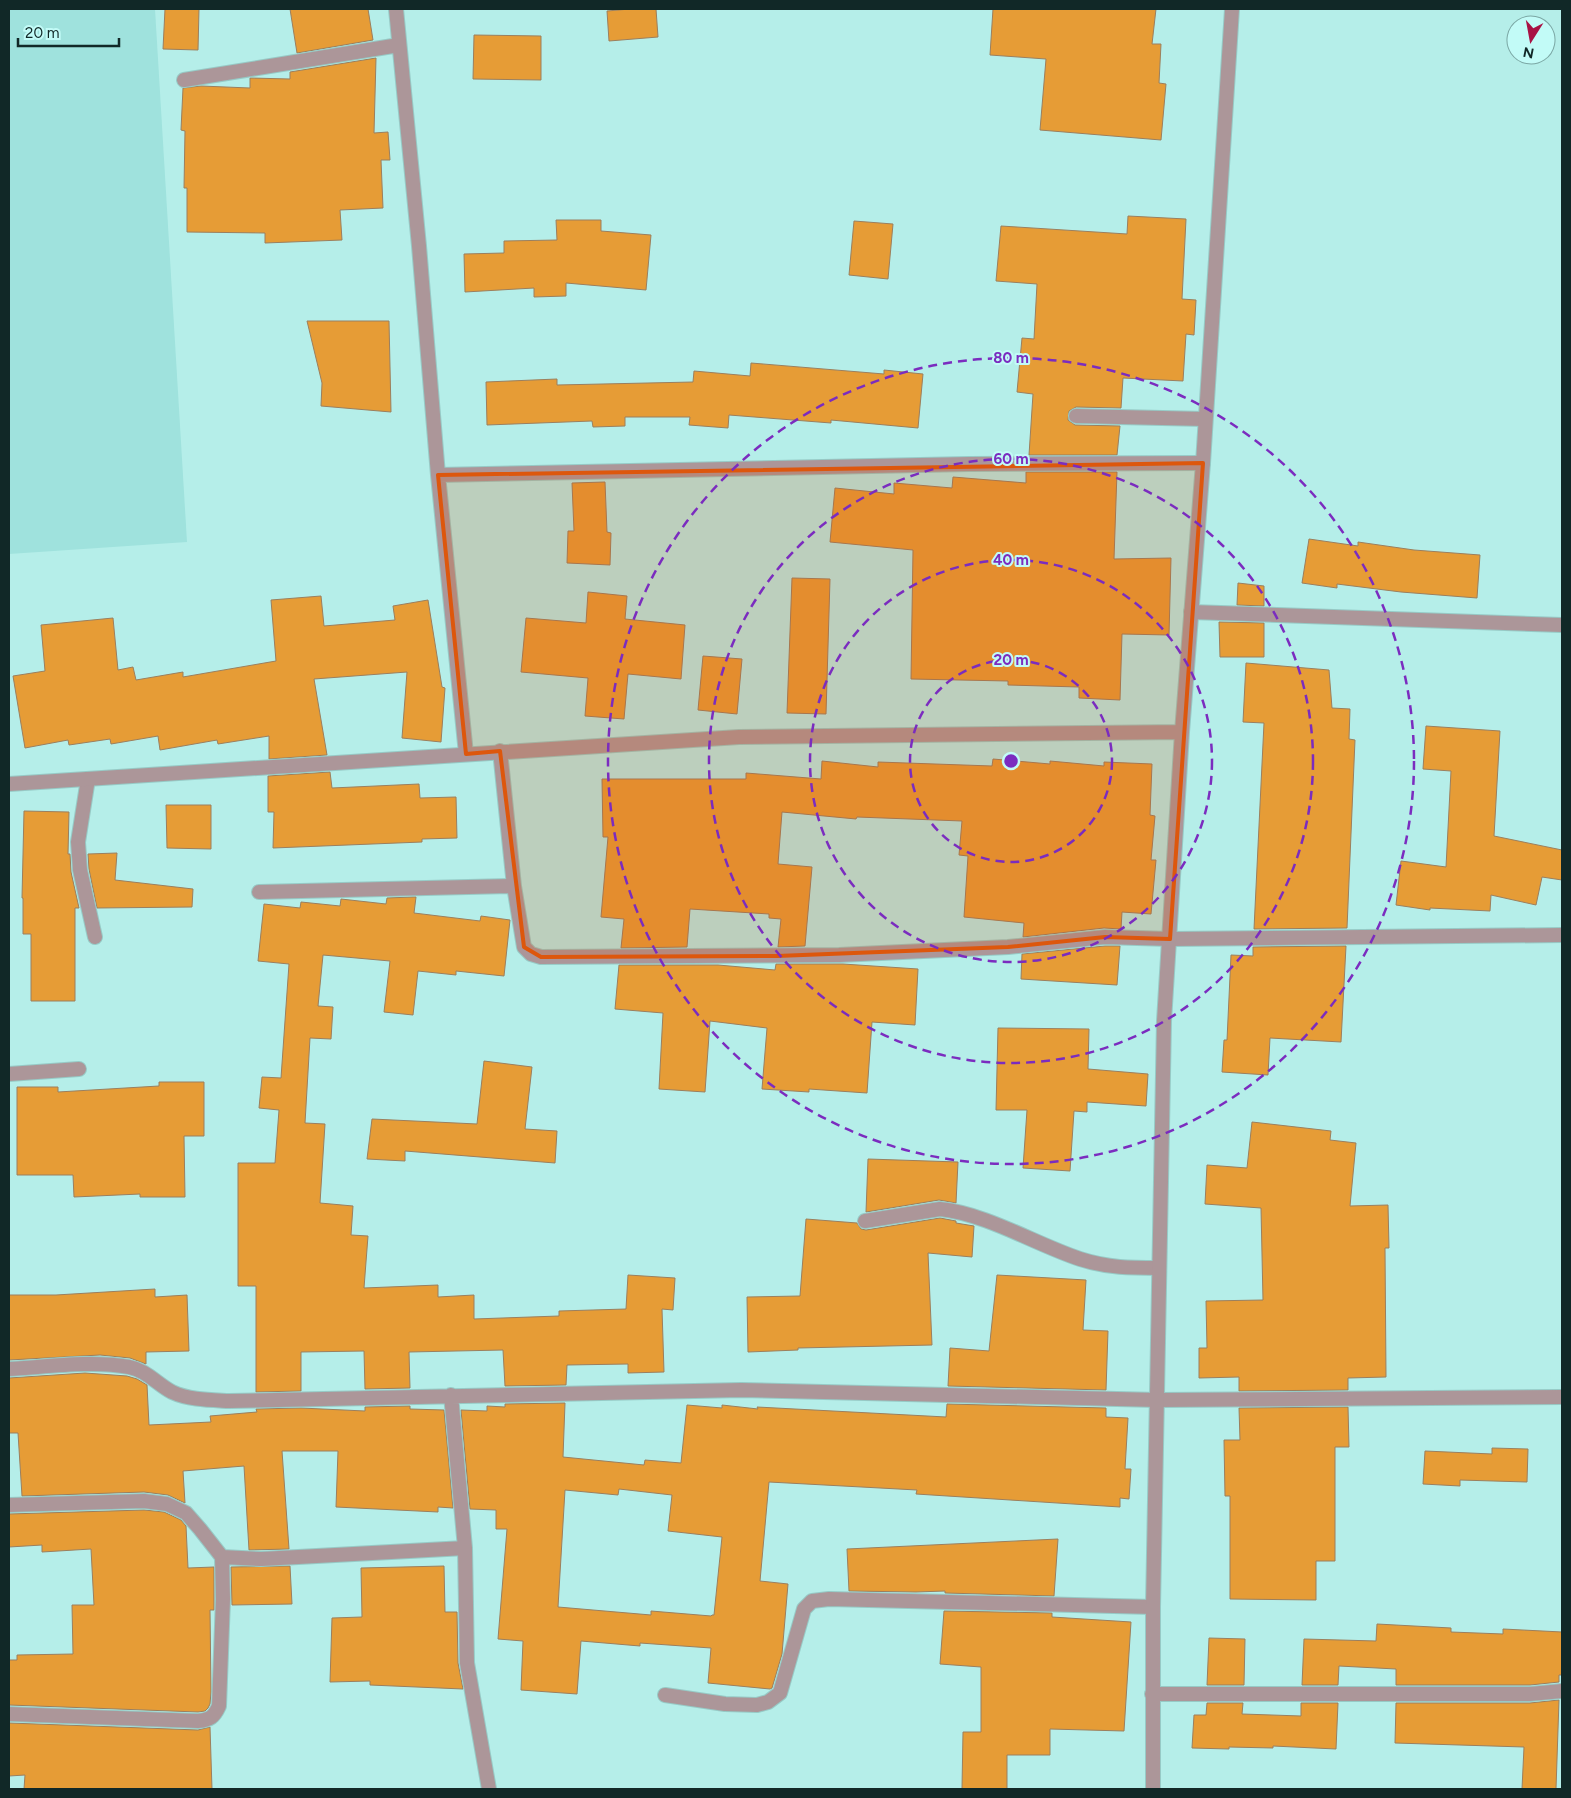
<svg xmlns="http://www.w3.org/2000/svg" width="1571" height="1798" font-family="Figtree,sans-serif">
<rect width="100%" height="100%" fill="#b5eee9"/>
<path fill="#9fe2dd" d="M9,9H155L187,542L9,554Z"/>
<path fill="#e69c36" stroke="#9b7f5e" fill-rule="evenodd" d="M165,9H199L198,50L163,49Z
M290,9H368L373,40L297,53Z
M630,9H656L658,37L609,41L607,11Z
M993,9H1156L1152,44H1161L1159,83L1166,84L1161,140L1040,130L1046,59L990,55Z
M474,35L541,36V80L473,79Z
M376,58L374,133L388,132L390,160H381L383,208L340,210L342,240L265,243V233L187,232V188H184L185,131L181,130L183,88L201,86L250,88V78L290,79V72Z
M1128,216L1186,219L1182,299L1196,300L1194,335L1186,334L1183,381L1123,378L1121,408L1076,407L1069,411L1068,420L1075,425L1120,426L1117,455H1029L1033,394L1017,392L1022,338L1034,339L1037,284L996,281L1001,226L1127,234Z
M556,220H601V231L651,235L646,290L566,283V296L534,297V288L465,292L464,254L504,253V241L557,240Z
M854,221L893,224L888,279L849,275Z
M307,321H389L391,412L321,406L322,383Z
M751,363L884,374V370L923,374L918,428L831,420V423L729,415L728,428L689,425L690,417H625V426L593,427L592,421L487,425L486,382L557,379V385L693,382L694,371L750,376Z
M1026,472H1117L1114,559L1171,558L1169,635L1122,634L1120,700L1079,698V687L1008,685V681L911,679L913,550L830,542L835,488L894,494V483L952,488L953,477L1026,483Z
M605,482L607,532L611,533L610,565L567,563L568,531H574L572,483Z
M1309,539L1358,546V542L1414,550L1480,555L1477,598L1401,592L1337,584V588L1302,583Z
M792,578L830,579L826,714L787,713Z
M1238,583L1264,586V606L1237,605Z
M588,592L627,596L625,619L685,625L681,679L628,674L624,719L585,716L588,678L521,672L526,618L586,623Z
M321,596L324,626L395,620L393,606L428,600L442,687L445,688L441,742L402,738L407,672L314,679L327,755L269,759V736L218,744L217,740L160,750L158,736L111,744L110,739L69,745L68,740L25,748L13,676L45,671L41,625L113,618L118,670L133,667L136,680L183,672V677L276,661L271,600Z
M1219,622L1264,623V657H1220Z
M703,656L742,659L737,714L698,710Z
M1246,663L1329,670L1332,708L1350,709L1349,739L1355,740L1347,928L1254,929L1264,723L1243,722Z
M1426,726L1500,731L1494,836L1562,850V880L1542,877L1536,905L1491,895L1490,911L1430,908V910L1396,905L1401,861L1446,867L1451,771L1423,769Z
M993,759L1050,764V761L1104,766V762L1152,764L1150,815L1155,816L1151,860H1156L1151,914L1122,912L1121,929L1104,928L1023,937L1024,923L964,917L968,856L959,855L962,821L857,817L856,819L782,812L778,864L812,867L805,946L778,947L781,919L769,918V914L690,909L687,947L621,948L624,919L601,917L608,837H603L602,779H746V773L821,779L822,761L878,767V762L992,766Z
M330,772L332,788L419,784L420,798L456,797L457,838L422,839V842L273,848L274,812H268V776Z
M166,805H211V849L167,848Z
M24,811L69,812L68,854H70L71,872L79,908H75V1001H31V934H23V898H22Z
M117,853L115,880L193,889L192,907L97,908L89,869L88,854Z
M413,897H416L414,913L480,921L481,916L510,920L504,976L456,971V975L418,971L413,1015L384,1012L390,961L323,955L318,1006L333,1007L331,1039L310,1038L305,1123L325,1124L320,1203L353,1206L351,1235L368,1236L364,1288L438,1285V1297L474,1295V1319L559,1316V1311L626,1309L628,1275L675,1278L673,1310L662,1309L664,1372L628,1373V1364L567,1365L566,1385L505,1386L503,1350L409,1352L410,1388L365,1389L364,1351L301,1352V1391L256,1392V1286H238V1163H275L279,1110L259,1108L262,1077L281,1078L289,964L258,961L264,904L300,908L301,902L340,906L341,899L386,904L387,898Z
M1105,946H1120L1117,985L1021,979L1022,954Z
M1346,946L1341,1042L1270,1038L1268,1075L1222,1072L1224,1040H1227L1231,955L1253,956V947Z
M776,964H843L918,969L915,1025L872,1022L867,1093L809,1089V1092L762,1089L767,1028L710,1021L705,1092L659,1089L663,1013L615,1009L619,965H718L775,970Z
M998,1028L1089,1029L1088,1069L1148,1074L1146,1106L1087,1102V1112L1074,1111L1070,1171L1023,1168L1027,1110H996Z
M484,1061L532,1067L525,1129L557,1131L555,1163L405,1151V1161L367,1159L372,1119L477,1124Z
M159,1082H204V1136H184L185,1197H140V1194L74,1197L73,1175H17V1087H58V1092L159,1086Z
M1252,1122L1331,1131L1330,1140L1356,1143L1350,1206L1388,1205L1389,1248H1385L1386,1377L1348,1378V1390L1239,1391V1377L1199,1378V1348H1207L1206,1301L1263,1300L1261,1208L1205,1204L1207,1165L1247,1168Z
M868,1159L958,1162L956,1203L939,1200L866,1212Z
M940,1218L956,1221V1223L974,1226L972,1257L928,1253L932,1345L798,1348V1350L748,1352L747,1297L800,1296L806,1219L857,1223L861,1229L866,1230Z
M997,1275L1086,1280L1083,1330L1108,1331L1106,1390L948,1386L950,1348L989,1351Z
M155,1289V1297L187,1295L189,1351L146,1352V1364L130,1358L100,1355L9,1360V1295H56Z
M85,1373L127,1376L137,1379L147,1385L149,1425L211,1422L210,1416L257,1412L256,1409L301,1408L365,1411V1407L410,1406V1409L444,1410L453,1508L438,1507V1512L336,1507L338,1451H282L289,1549L249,1550L244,1466L183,1471L185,1503L168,1495L144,1492L22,1496L18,1433H9V1378Z
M565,1403L563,1457L644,1465L645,1460L681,1463L687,1405L722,1408V1405L758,1409L757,1407L946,1417L947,1404L1106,1408V1417L1128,1418L1125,1469H1131L1129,1499L1120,1498V1507L916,1494L917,1490L769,1482L760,1581L788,1584L782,1654L772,1688L770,1689L708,1683L711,1648L640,1643V1646L581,1641L577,1694L521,1690L523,1641L498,1639L507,1529H496V1510L470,1509L461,1410L487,1411V1406L505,1407V1404ZM619,1489L672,1495L668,1531L722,1537L714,1615H712L711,1616L651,1611V1615L558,1607L565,1490L618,1495Z
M1348,1407L1349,1447H1335V1561H1316V1600L1230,1599V1496H1225L1224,1440H1240L1239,1408Z
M1492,1448L1528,1449L1527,1482L1460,1480V1486L1423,1484L1425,1451L1492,1454Z
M144,1510L164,1512L181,1520L186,1526L188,1568L214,1567V1610H210L211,1692L210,1704L208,1708L205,1711L198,1712L9,1705V1660H17V1655L73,1654L72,1605H94L91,1549L42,1552V1545L9,1547V1514Z
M1058,1539L1054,1596L945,1593V1591L916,1592L849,1591L847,1549Z
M290,1566L292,1604L232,1605L231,1567Z
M444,1566L445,1612H457L458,1663L463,1689L370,1685V1681L330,1682L332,1618L362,1617L361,1568Z
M944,1611L1052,1613V1617L1131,1622L1124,1731L1050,1729V1755H1007V1789H962L963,1732H981V1667L940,1664Z
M1377,1624L1451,1628V1632L1503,1634V1629L1562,1632V1675H1559V1682L1530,1685H1396V1669L1339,1666L1338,1685H1302L1304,1639L1376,1641Z
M1209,1638L1245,1639L1244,1685H1207Z
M1559,1700L1556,1789H1522L1524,1747L1395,1743L1396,1703H1530Z
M1207,1703H1243L1242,1714L1301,1716V1703H1338L1336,1749L1273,1746V1748L1229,1747V1749L1192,1748L1194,1715H1206Z
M9,1723L198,1730L210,1727L212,1789H24L25,1775L9,1776Z"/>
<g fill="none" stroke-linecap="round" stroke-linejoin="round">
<defs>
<path id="service" d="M1076,416L1205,419
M88,779L78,842L80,870L95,937"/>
<path id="minor" d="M396,9L419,246L438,475L466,754
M184,80L399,45
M438,475L969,464L1203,463
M1191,612L1562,625
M500,751L514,886
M259,892L514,886L524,947L531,954L541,957L839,955L1008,947L1105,937L1170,939L1562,935
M9,1074L79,1069
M865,1221L940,1209C987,1214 1035,1244 1080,1259C1108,1268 1131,1268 1159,1268
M9,1369C46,1367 92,1360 129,1367C146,1370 157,1384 172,1392C189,1400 210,1400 229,1401L741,1390L1157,1400L1562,1397
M451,1395L465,1548L467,1663L489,1789
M9,1505L144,1501L167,1504L186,1513L200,1529L222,1557L261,1559L465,1548
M1152,1694H1530L1562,1691
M665,1695L725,1704L757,1705L768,1702L780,1693L804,1609L812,1601L829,1599L1153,1607
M9,1714L198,1721C210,1720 214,1717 219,1706L223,1599L222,1557"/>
<path id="tertiary" d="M9,784L739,737L1182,732
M1153,1789V1607L1164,1021L1182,732L1203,463L1232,9"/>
</defs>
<use href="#service" stroke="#97cac6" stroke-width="16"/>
<use href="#minor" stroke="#97cac6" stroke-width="16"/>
<use href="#tertiary" stroke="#97cac6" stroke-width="16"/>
<use href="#service" stroke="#ac9699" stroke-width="14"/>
<use href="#minor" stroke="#ac9699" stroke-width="14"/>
<use href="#tertiary" stroke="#ac9699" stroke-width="14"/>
</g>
<path fill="#dd570d" fill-opacity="0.2" stroke="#dd570d" stroke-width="4" stroke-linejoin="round" d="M1203,463L1170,939L1105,937L1008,947L777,956L541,957L524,947L500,751L466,754L438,475Z"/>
<g fill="none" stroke="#7b2cbf" stroke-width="2.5" stroke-dasharray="9 6">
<circle cx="1011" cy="761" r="101"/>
<circle cx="1011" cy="761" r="201"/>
<circle cx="1011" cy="761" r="302"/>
<circle cx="1011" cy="761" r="403"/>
</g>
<circle cx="1011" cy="761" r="8" fill="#7b2cbf" stroke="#c2fbf7" stroke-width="2.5"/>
<g font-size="15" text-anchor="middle" font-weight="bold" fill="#7b2cbf" stroke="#c2fbf7" stroke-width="4" stroke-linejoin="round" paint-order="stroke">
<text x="1011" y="363">80 m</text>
<text x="1011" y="464">60 m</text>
<text x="1011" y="565">40 m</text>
<text x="1011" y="665">20 m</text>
</g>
<rect width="1571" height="1798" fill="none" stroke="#112827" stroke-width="20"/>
<g transform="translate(1531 40) rotate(191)"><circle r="24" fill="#c2fbf7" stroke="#7ba7a4"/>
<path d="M0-4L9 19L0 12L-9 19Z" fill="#a81244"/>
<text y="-8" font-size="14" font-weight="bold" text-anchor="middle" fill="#112827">N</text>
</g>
<path d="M18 38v8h101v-8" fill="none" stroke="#112827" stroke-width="2.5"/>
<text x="25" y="38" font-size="15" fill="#112827" stroke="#c2fbf7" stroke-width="4" paint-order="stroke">20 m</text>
</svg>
